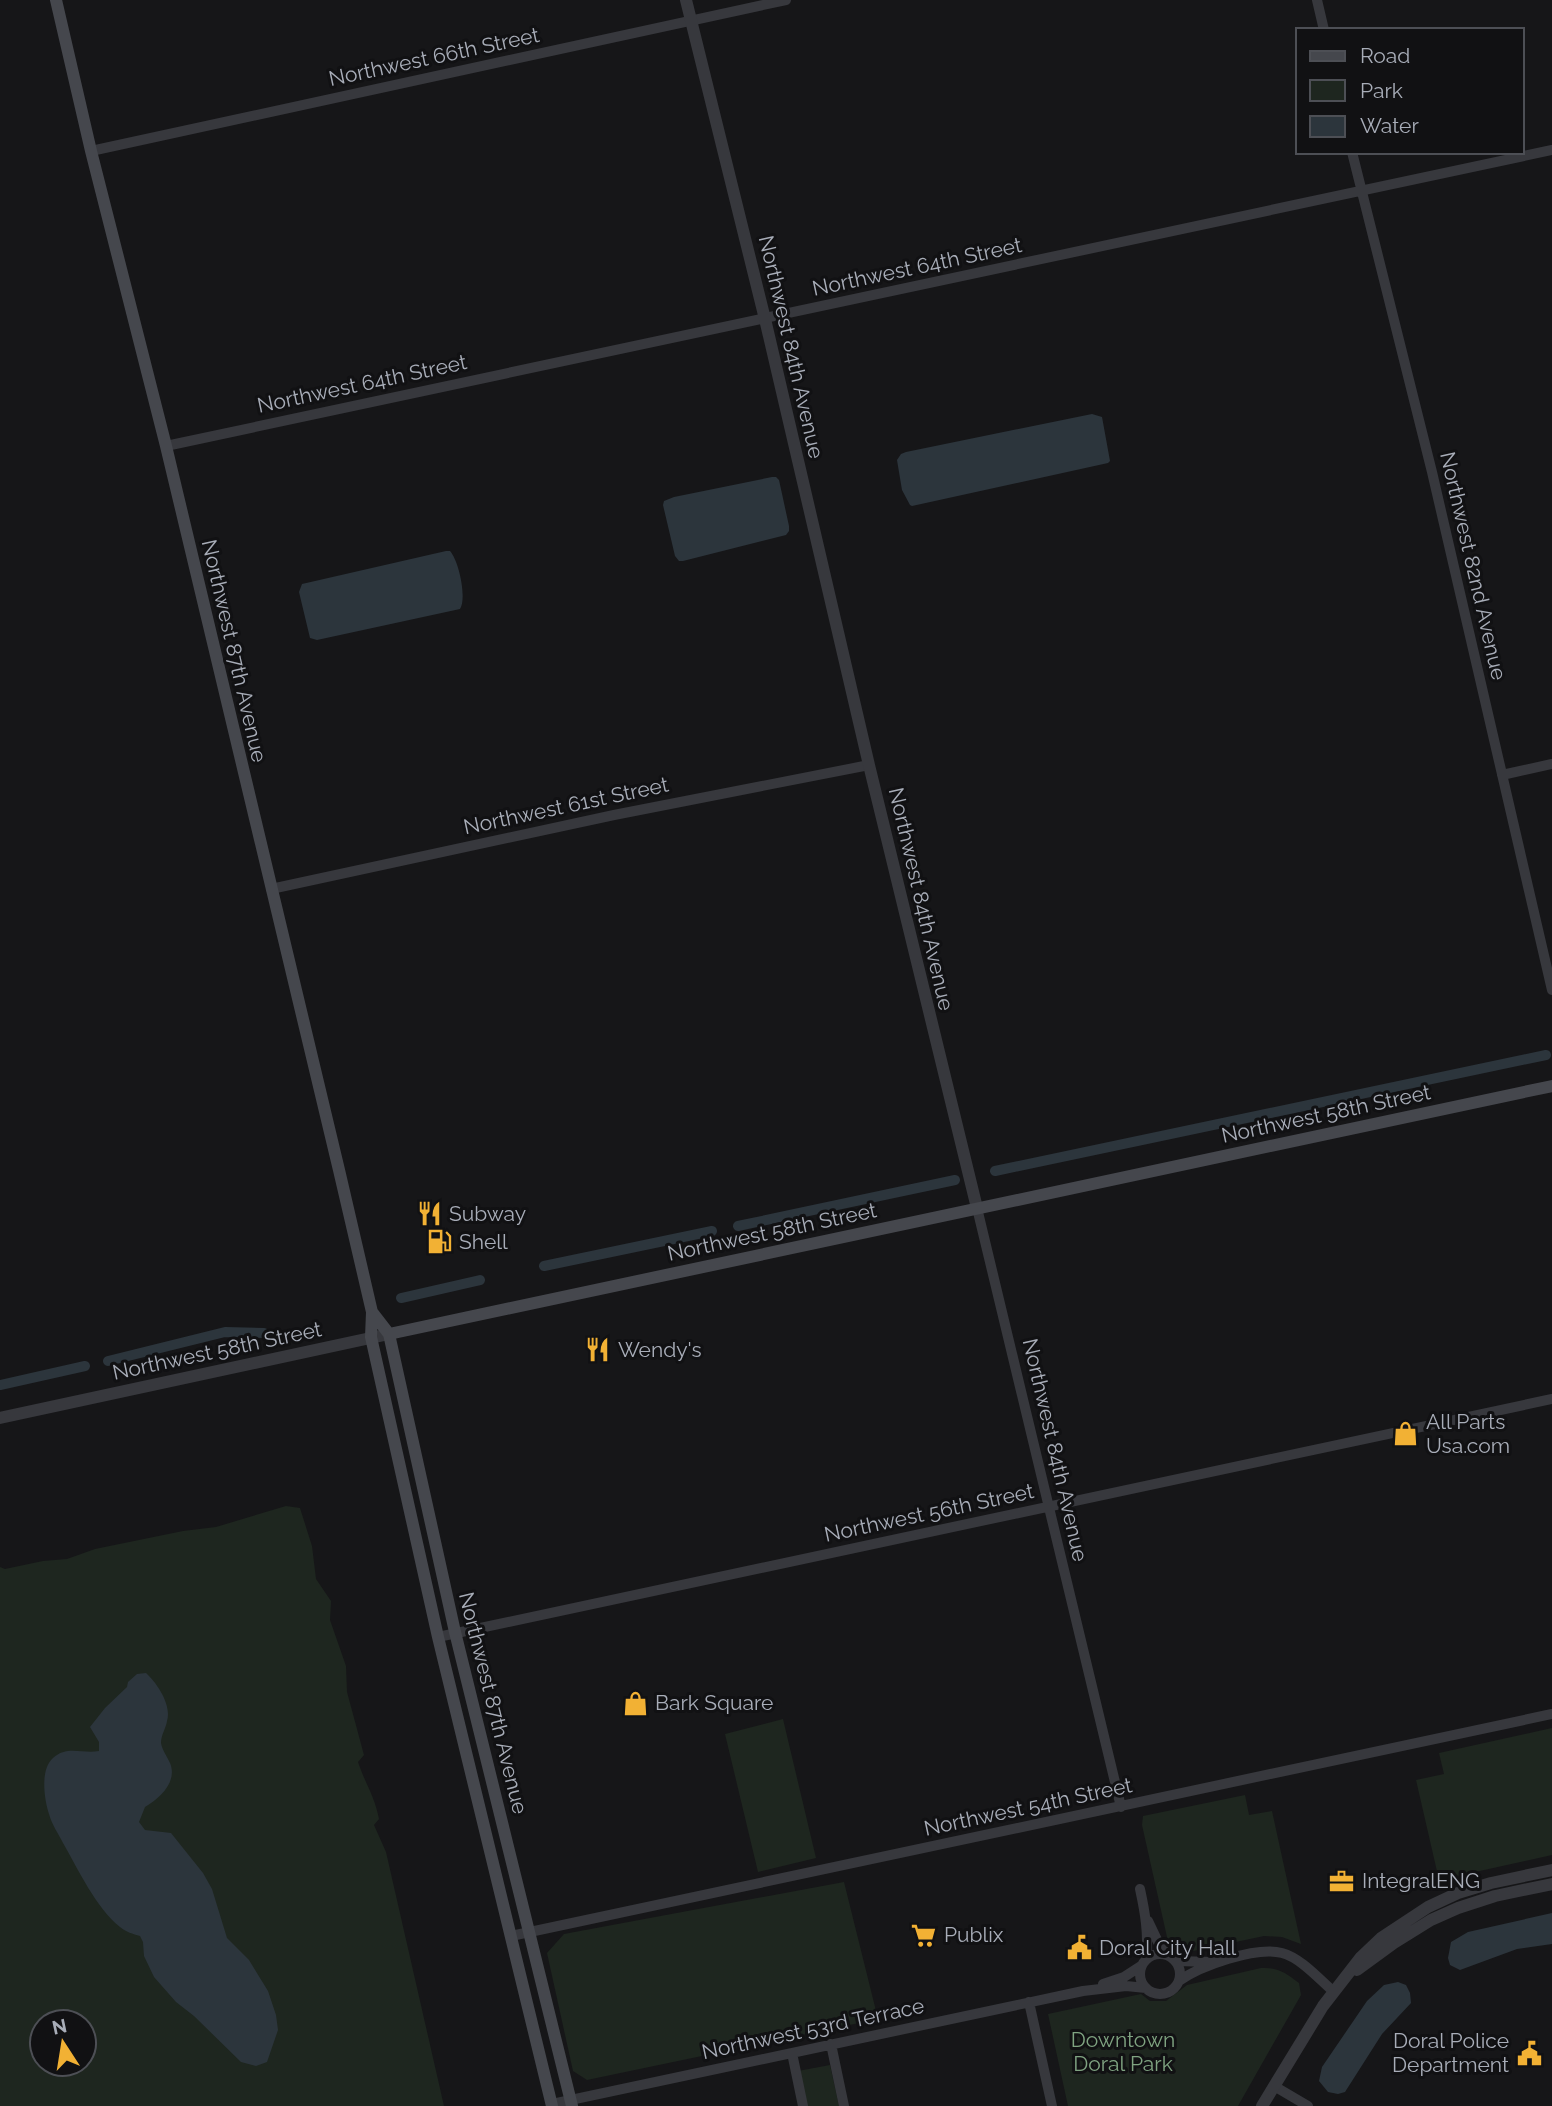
<svg xmlns="http://www.w3.org/2000/svg" width="1552" height="2106" font-family="Raleway,sans-serif">
<rect width="100%" height="100%" fill="#161618"/>
<path fill="#1e261f" fill-rule="evenodd" d="M286,1506L300,1508L312,1546L316,1579L331,1601L330,1620L346,1666L347,1692L364,1755L358,1762C365,1783 375,1797 379,1819L374,1825L386,1852L444,2106H0V1567L5,1569L43,1561L67,1559L95,1549L183,1531L216,1527ZM42,2022H84V2064H42Z
M783,1719L816,1858L758,1872L725,1734Z
M1552,1728V1855L1439,1880L1416,1780L1444,1774L1439,1753Z
M1245,1795L1249,1815L1272,1811L1301,1944L1282,1937L1264,1936L1179,1954L1169,1946L1142,1825L1143,1816Z
M844,1882L878,2019L587,2080L573,2071L547,1953L564,1934Z
M1261,1968C1278,1967 1286,1973 1299,1983L1301,1995L1238,2106H1068L1048,2014L1141,1994L1150,2001H1166L1187,1985Z
M830,2065L839,2106H806L798,2071Z"/>
<path fill="#2c353c" d="M1092,414L1102,417L1110,461L1108,463L912,506L910,505L902,490L897,460L901,454L906,452Z
M772,477H776L779,480L789,526V531L786,535L683,561H679L675,556L663,505L664,501L674,497Z
M446,551H450C459,561 467,598 460,609L317,640L310,638L299,592L302,584Z
M146,1673C157,1683 172,1705 167,1721C166,1728 161,1735 161,1743C162,1750 167,1756 170,1763C178,1782 159,1799 145,1807L139,1822L145,1830L171,1833L203,1873L212,1889L227,1938L249,1960L268,1991L276,2015L278,2030L267,2062L256,2066L241,2062L194,2016L176,2002L154,1977L144,1956L143,1942L140,1936C133,1934 126,1932 120,1927C96,1908 78,1869 63,1843C58,1833 52,1825 49,1814C44,1799 40,1769 53,1758C67,1745 82,1754 99,1751V1742L90,1727L105,1708L127,1687L128,1682L137,1674Z
M1552,1913V1944L1517,1949L1460,1970L1450,1965L1448,1958L1451,1942L1468,1932Z
M1398,1982L1406,1985L1410,1993L1411,2003L1382,2034L1345,2092L1338,2094L1328,2092L1319,2081L1322,2067L1367,2001L1384,1985Z"/>
<g fill="none" stroke-linecap="round" stroke-linejoin="round">
<path stroke="#2c353c" stroke-width="10" d="M995,1171L1546,1055
M738,1226L955,1180
M544,1266L712,1231
M401,1298L480,1280
M108,1361L225,1332L264,1333
M0,1385L85,1366"/>
<path stroke="#37383d" stroke-width="10" d="M1317,0L1324,30
M91,151L786,0
M1352,152L1432,472L1552,990
M166,446L1552,150
M1502,775L1552,764
M271,889L614,815L869,765
M977,1208L1121,1807
M438,1637L1552,1399
M1140,1889C1145,1912 1149,1935 1146,1959
M1148,1921L1158,1942L1167,1955
M511,1936L1552,1714
M1140 1974a20 20 0 1 1 40 0a20 20 0 1 1-40 0Z
M1176,1961L1213,1962
M1179,1981C1200,1966 1256,1946 1282,1953C1301,1958 1319,1979 1334,1992
M1103,1984L1124,1977L1141,1966
M1029,2002L1052,2106
M831,2044L844,2106
M792,2053L803,2106
M1274,2086L1308,2106
M552,2104L1083,1991L1126,1986L1146,1988"/>
<path stroke="#37383d" stroke-width="12" d="M686,0L765,319L869,765L977,1208
M0,1418L389,1334
M1357,1970L1394,1943L1431,1920L1458,1908L1495,1896L1552,1884
M1262,2106L1323,2006L1361,1957L1381,1938L1428,1907L1458,1893L1491,1883L1552,1870"/>
<path stroke="#45474d" stroke-width="12" d="M56,0L91,151L166,446L339,1170L372,1312L371,1337L438,1637L552,2106
M372,1312L389,1334L455,1632L572,2106
M389,1334L1552,1086"/>
</g>
<defs>
<symbol id="restaurant-bare" viewBox="-9 -9 18 18"><path d="M-5-6h1v4h1v-4h1v4h1v-4h1v5L-1.5 .5V6h-2V.5L-5-1ZM5-6V6H3V1.5H1.5Q1.5-4 5-6Z" fill="#f2b134" stroke="#111113" stroke-width="2.5" paint-order="stroke"/></symbol>
<symbol id="fuel-bare" viewBox="-9 -9 18 18"><path d="M-5.5-6h7V0h2V4h1.3V-2.5L3-4.5l.8-.8L6-3V5H2.5V1h-1V6h-7ZM-4.2-4.7v3.2H.2V-4.7Z" fill="#f2b134" stroke="#111113" stroke-width="2.5" paint-order="stroke"/></symbol>
<symbol id="shop-bare" viewBox="-9 -9 18 18"><path d="M-5-2.5h2.3a2.7 3.5 0 0 1 5.4 0H5L5.5 6h-11ZM-1.5-2.5h3a1.5 2.3 0 0 0-3 0Z" fill="#f2b134" stroke="#111113" stroke-width="2.5" paint-order="stroke"/></symbol>
<symbol id="office-bare" viewBox="-9 -9 18 18"><path d="M-6-3h4V-5.5h4V-3h4V5H-6ZM-1-4.5V-3h2v-1.5ZM-6 0V1H6V0Z" fill="#f2b134" stroke="#111113" stroke-width="2.5" paint-order="stroke"/></symbol>
<symbol id="supermarket-bare" viewBox="-9 -9 18 18"><path d="M-6-5.5h2.5l.6 2H6L4.5 2H-2.5L-4.4-4H-6ZM-1.5 3.2a1.3 1.3 0 1 0 .1 0ZM3 3.2a1.3 1.3 0 1 0 .1 0Z" fill="#f2b134" stroke="#111113" stroke-width="2.5" paint-order="stroke"/></symbol>
<symbol id="civic-bare" viewBox="-9 -9 18 18"><path d="M-.6-6.5H3V-4.5H.6V-3L4-1V1h2V6H-6V1h2V-1L-.6-3ZM-1.2 2.5V6h2.4V2.5Z" fill="#f2b134" stroke="#111113" stroke-width="2.5" paint-order="stroke"/></symbol>
</defs>
<g fill-rule="evenodd">
<use href="#restaurant-bare" x="412" y="1196" width="35" height="35"/>
<use href="#fuel-bare" x="422" y="1224" width="35" height="35"/>
<use href="#restaurant-bare" x="580" y="1332" width="35" height="35"/>
<use href="#shop-bare" x="1388" y="1416" width="35" height="35"/>
<use href="#shop-bare" x="618" y="1686" width="35" height="35"/>
<use href="#office-bare" x="1324" y="1864" width="35" height="35"/>
<use href="#supermarket-bare" x="906" y="1918" width="35" height="35"/>
<use href="#civic-bare" x="1062" y="1930" width="35" height="35"/>
<use href="#civic-bare" x="1512" y="2036" width="35" height="35"/>
</g>
<g text-anchor="middle" stroke-width="6" stroke-linejoin="round" paint-order="stroke">
<g font-size="21" fill="#a8adb8" stroke="#111113">
<text transform="translate(434 57) rotate(-12)" y="7">Northwest 66th Street</text>
<text transform="translate(917 267) rotate(-12)" y="7">Northwest 64th Street</text>
<text transform="translate(791 347) rotate(77)" y="7">Northwest 84th Avenue</text>
<text transform="translate(362 384) rotate(-12)" y="7">Northwest 64th Street</text>
<text transform="translate(1473 566) rotate(77)" y="7">Northwest 82nd Avenue</text>
<text transform="translate(234 651) rotate(77)" y="7">Northwest 87th Avenue</text>
<text transform="translate(566 806) rotate(-12)" y="7">Northwest 61st Street</text>
<text transform="translate(921 899) rotate(77)" y="7">Northwest 84th Avenue</text>
<text transform="translate(1326 1114) rotate(-12)" y="7">Northwest 58th Street</text>
<text transform="translate(772 1232) rotate(-12)" y="7">Northwest 58th Street</text>
<text transform="translate(217 1351) rotate(-12)" y="7">Northwest 58th Street</text>
<text transform="translate(1055 1450) rotate(77)" y="7">Northwest 84th Avenue</text>
<text transform="translate(929 1513) rotate(-12)" y="7">Northwest 56th Street</text>
<text transform="translate(493 1703) rotate(76)" y="7">Northwest 87th Avenue</text>
<text transform="translate(1028 1807) rotate(-12)" y="7">Northwest 54th Street</text>
<text transform="translate(813 2029) rotate(-12)" y="7">Northwest 53rd Terrace</text>
</g>
<g font-size="21" fill="#a8adb8" stroke="#111113" text-anchor="start">
<text x="449" y="1221">Subway</text>
<text x="459" y="1249">Shell</text>
<text x="618" y="1357">Wendy's</text>
<text x="1426" y="1429">All Parts<tspan x="1426" dy="24">Usa.com</tspan></text>
<text x="655" y="1710">Bark Square</text>
<text x="1362" y="1888">IntegralENG</text>
<text x="944" y="1942">Publix</text>
<text x="1099" y="1955">Doral City Hall</text>
<text x="1509" y="2048" text-anchor="end">Doral Police<tspan x="1509" dy="24">Department</tspan></text>
</g>
<g font-size="21" fill="#7fa381" stroke="#111113">
<text x="1123" y="2047">Downtown<tspan x="1123" dy="24">Doral Park</tspan></text>
</g>
</g>
<rect x="1296" y="28" width="228" height="126" fill="#111113" stroke="#4d4f55" stroke-width="2"/>
<rect x="1310" y="51" width="35" height="10" fill="#45474d" stroke="#4d4f55" stroke-width="2"/>
<text x="1360" y="63" font-size="21" fill="#a8adb8">Road</text>
<rect x="1310" y="80" width="35" height="21" fill="#1e261f" stroke="#4d4f55" stroke-width="2"/>
<text x="1360" y="98" font-size="21" fill="#a8adb8">Park</text>
<rect x="1310" y="116" width="35" height="21" fill="#2c353c" stroke="#4d4f55" stroke-width="2"/>
<text x="1360" y="133" font-size="21" fill="#a8adb8">Water</text>
<g transform="translate(63 2043) rotate(348)"><circle r="33" fill="#111113" stroke="#4d4f55" stroke-width="2"/>
<path d="M0-5L12 26L0 18L-12 26Z" fill="#f2b134"/>
<text y="-10" font-size="19" font-weight="bold" text-anchor="middle" fill="#a8adb8">N</text>
</g>
</svg>
